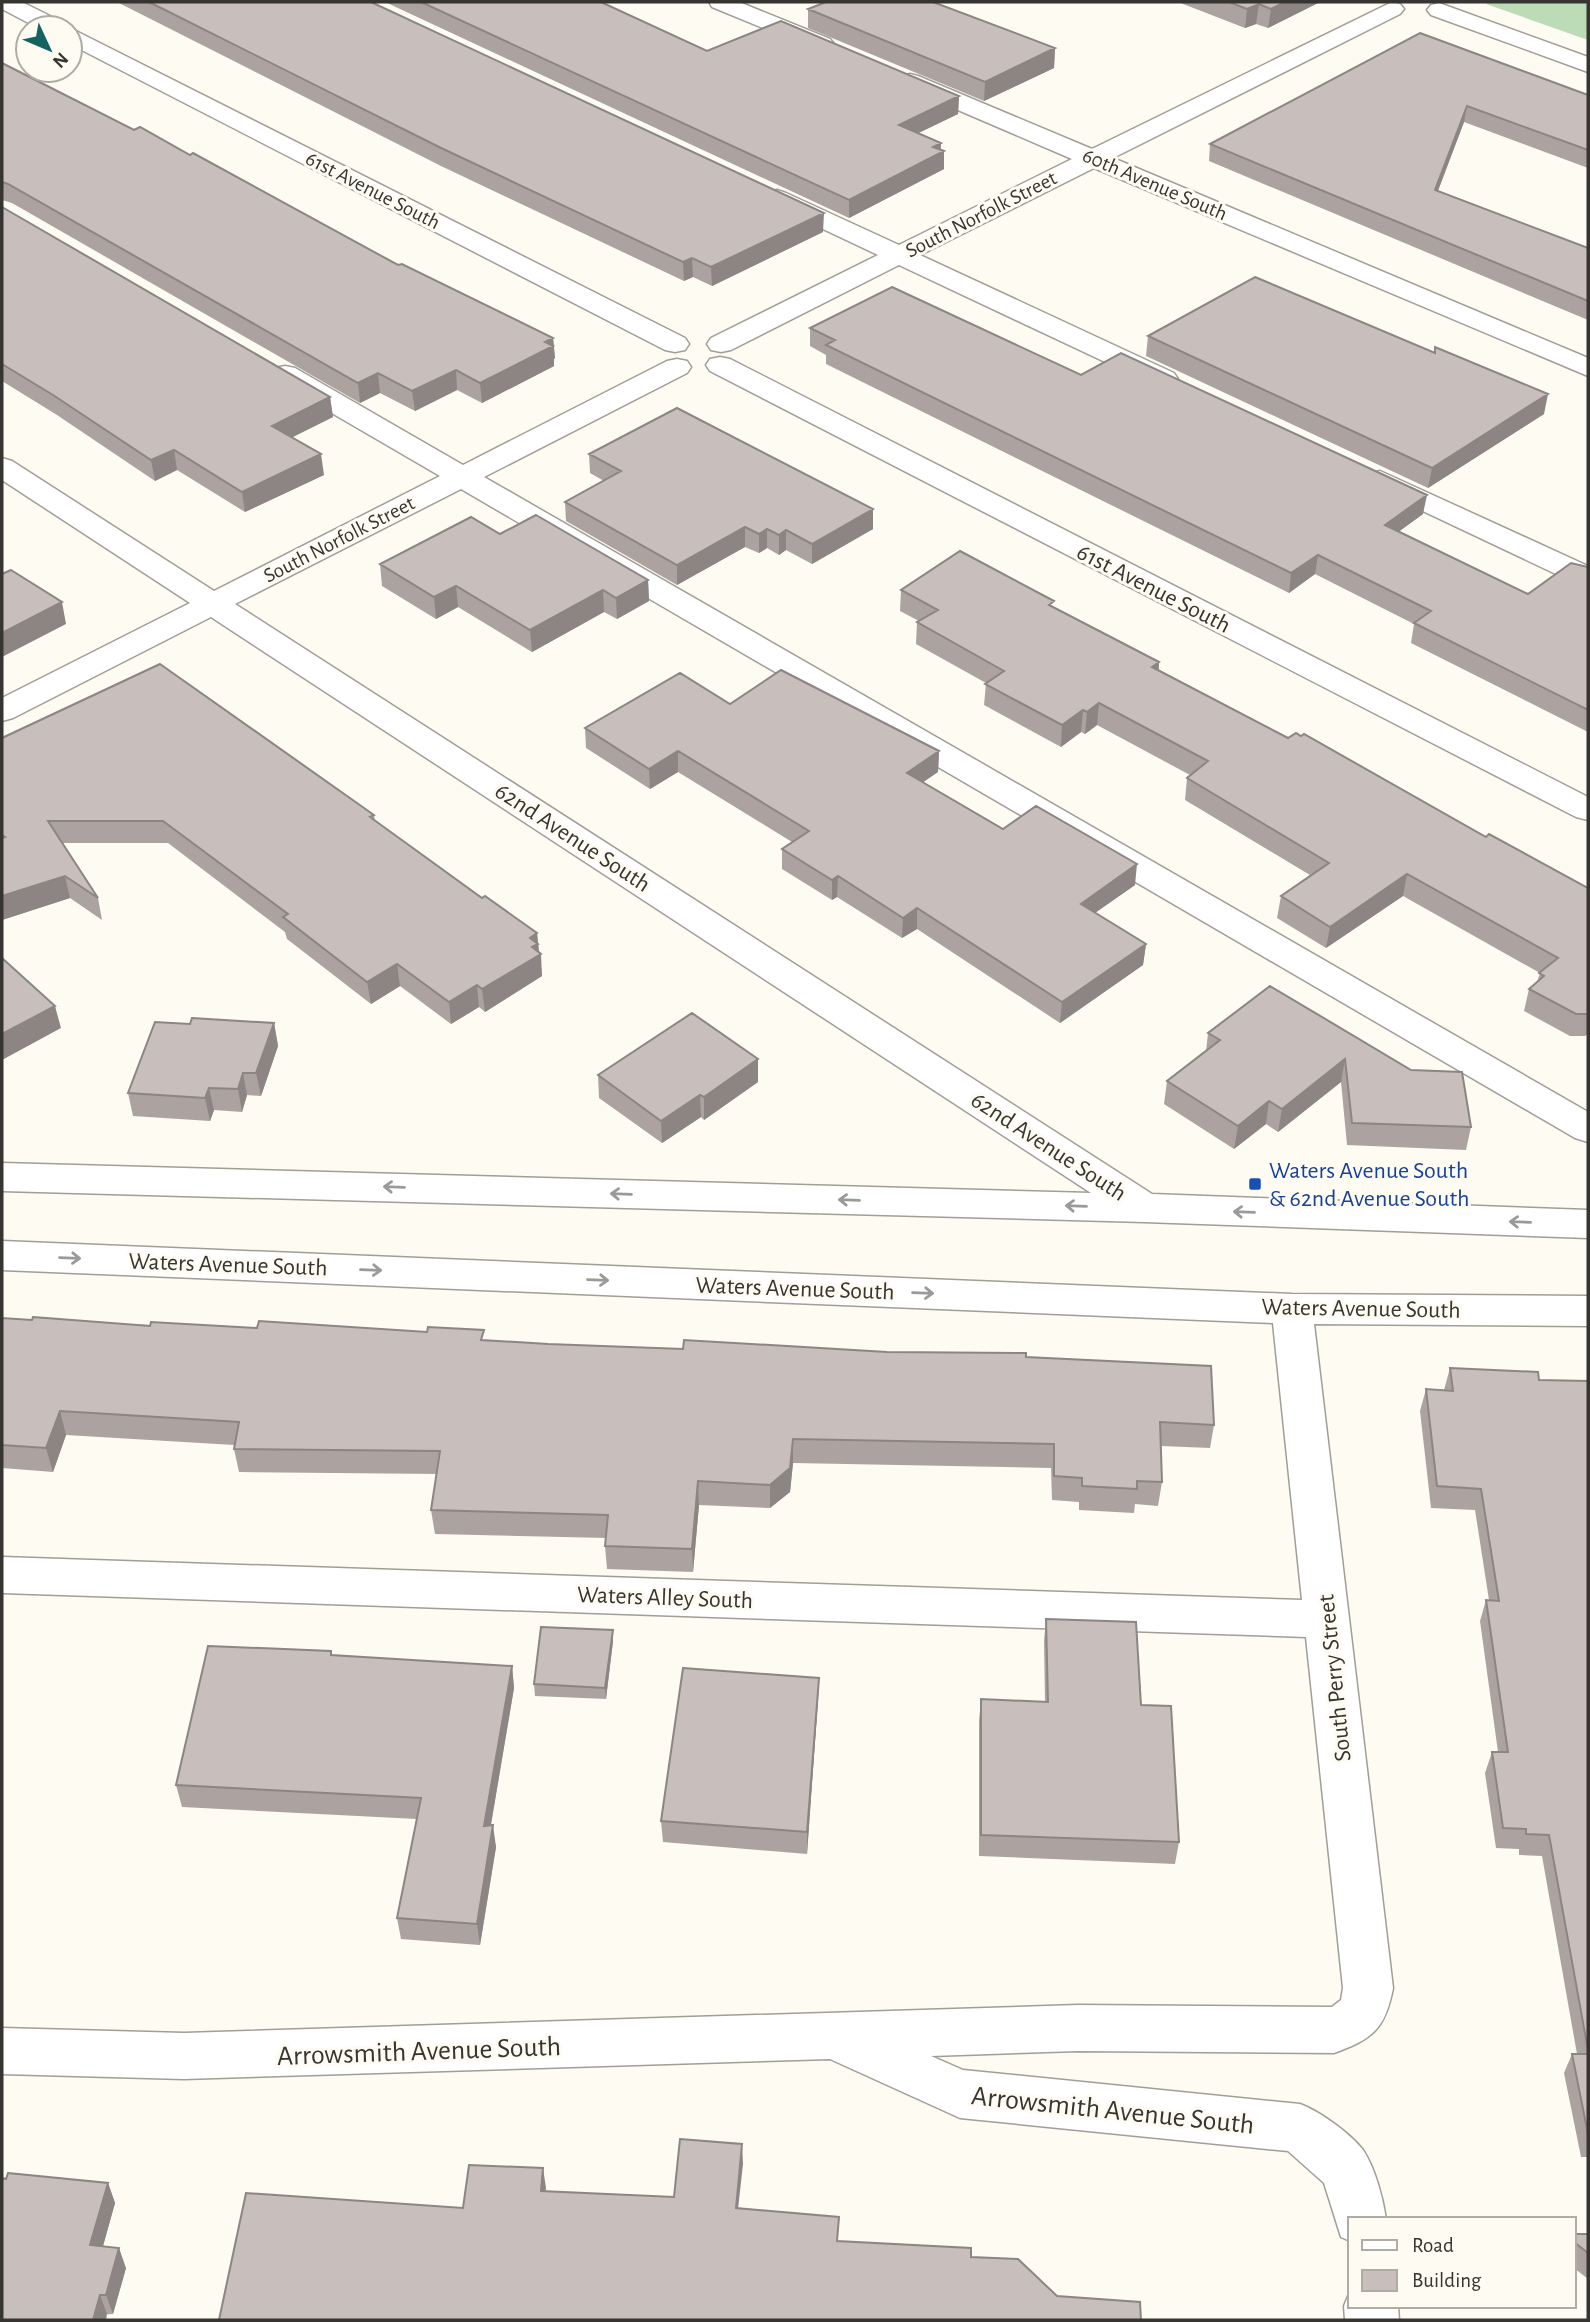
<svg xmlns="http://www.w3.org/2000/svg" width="1590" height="2322" font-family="'Alegreya Sans',sans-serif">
<rect width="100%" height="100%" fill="#fefbf3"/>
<path fill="#bbdcb6" d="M1491,2H1588V40L1486,4Z"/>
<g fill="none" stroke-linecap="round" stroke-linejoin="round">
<defs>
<path id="minor" d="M2,2H22L64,23L68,28H38L2,9Z
M709,2H739L830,39L834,44L830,49H814L712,7Z
M1392,2L1400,4L1404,9L1400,14L1113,158L1588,358V376L1094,168L920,255L1174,373L1178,379L1174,385L1164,387L1154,385L899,265L731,350L721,352L711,350L707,344L711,338L878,255L768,203L764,198L768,193L777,190L786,193L899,245L1072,159L902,86L898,81L902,76L910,74L918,76L1092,149Z
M1439,3L1588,57V72L1431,15L1427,10L1431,5Z
M70,28L685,338L689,344L685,350L675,352L665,350L70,44Z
M720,357L730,359L1588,797V820L1576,817L710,371L706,365L710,359Z
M677,359L687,361L691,367L687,373L484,477L1588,1112V1142L1575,1138L461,489L235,604L1152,1194L1588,1210V1238L1144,1222L2,1191V1163L1091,1193L211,617L13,718L2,721V698L190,603L2,480V458L12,461L214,591L440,476L275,380L271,374L275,368L285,366L295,368L463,465L667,361Z
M1380,471L1588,566V586L1577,584L1370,486L1365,480L1370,474Z
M2,1241L1292,1294L1588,1296V1326L1314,1324L1393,1988C1385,2030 1372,2039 1334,2053L1078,2051L931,2056L963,2070L1300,2104C1319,2111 1350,2133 1363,2150C1375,2168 1383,2198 1386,2219H1350V2241L1341,2237L1324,2183L1288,2151L960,2118L830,2059L184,2079L2,2074V2028L184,2033L1078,2005L1332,2007L1341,2000L1343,1988L1306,1637L2,1593V1557L1302,1600L1273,1323L2,1270Z
M1350,2291V2306H1398L1399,2320H1345L1344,2306Z"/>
</defs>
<use href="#minor" stroke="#a09e96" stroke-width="3"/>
<use href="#minor" fill="#fff" fill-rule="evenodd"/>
</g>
<path fill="#aca3a1" d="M117,2H371L823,232L712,286L693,277L684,281L441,166Z
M385,2H601L707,51L959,96L958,114L918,133L941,143V149L944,151V169L849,218Z
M1178,2H1320L1268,28L1256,24L1245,28Z
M808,9L1055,48L1054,68L984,101L808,28Z
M1420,33L1588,95V168L1464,122L1438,191L1588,248V320L1209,161L1210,144Z
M2,63L134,130L190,155L398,265L553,338L555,358L554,359V366L482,403L457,390L415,411L380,393L360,403L12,203L2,200Z
M2,207L330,397L333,417L292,437L324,475L245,512L177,470L155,481L57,415L2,381Z
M810,328L1081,375L1423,514L1399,531L1528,594L1588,567V732L1411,643L1414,624L1315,574L1289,593L826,364V355L810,346Z
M1148,336L1434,353L1435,347L1544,414L1428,488L1146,356Z
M589,454L873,509V529L812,564L786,550L779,555L767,548L759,553L745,547L677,585L566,521L565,502L604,481L590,473Z
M500,534L648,580L649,601L617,619L604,612L532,652L458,607L436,619L382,586L380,564Z
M901,590L1054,607L1159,662V670L1288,738L1588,888V1034L1585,1036H1570L1524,1011L1529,989L1537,982L1540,973L1403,896L1326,948L1277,918L1281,896L1310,875L1185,800L1187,778L1190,775L1097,725L1085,734L1081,732L1061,747L984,705L986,683L916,644L917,622L919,621L900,611Z
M730,704L939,751L938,772L922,782L1003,829L1135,885L1095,913L1146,944L1143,965L1060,1023L917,929L902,938L837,897L832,900L782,869V849L792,842L678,772L650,789L586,748L585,728Z
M2,738L374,815L375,821L482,898L537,933L542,976L485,1012L479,1007L451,1024L400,986L371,1004L287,939L285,932L168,843H62L98,898L102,920L70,898L2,920Z
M1270,986L1471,1127L1466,1150L1347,1145L1341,1082L1278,1132L1266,1124L1234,1149L1164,1104L1167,1081L1206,1052L1208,1033Z
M274,1023L278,1046L261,1096L247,1095L242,1112L214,1110L210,1121L133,1116L128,1093L190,1024Z
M598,1075L758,1082L704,1120L701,1117L662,1143L599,1098Z
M2,1318L548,1344L683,1349L887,1352L1026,1357L1214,1425L1210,1448L1161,1446L1162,1482L1158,1506L1135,1504L1134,1513L1079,1510V1502L1052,1500L1051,1468L793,1463L790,1492L770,1508L699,1505L693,1572L607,1569L605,1546L606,1538L435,1534L431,1510L437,1474L239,1472L234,1449V1445L66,1435L53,1472L2,1468Z
M1450,1368L1539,1380L1588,1381V2157H1581L1564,2073L1572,2054H1577L1542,1856L1519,1855V1849L1496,1848L1485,1773L1492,1752H1498L1480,1621L1486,1600H1489L1475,1510L1431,1508L1420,1411L1426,1389L1444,1390Z
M1046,1619L1141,1705L1179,1842L1175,1864L979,1856V1721L981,1699L1045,1702L1044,1641Z
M613,1630V1641L606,1699L535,1696L534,1684Z
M331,1651L332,1655L512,1666L514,1688L491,1825L496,1847L480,1945L401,1939L397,1918L417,1819L182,1807L176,1785Z
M819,1678L818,1699L807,1854L663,1842L661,1821Z
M108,2183L115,2203L103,2246L126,2268L113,2314L2,2320Z
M1574,2234H1588V2279L1574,2268Z"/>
<path fill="#8c8583" d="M1285,2H1320L1268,28L1271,9Z
M1259,4L1256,24L1245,28L1247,9Z
M1055,48L1054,68L984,101L985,82Z
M959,96L958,114L898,143L899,125Z
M1467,106L1464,122L1432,206L1435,190Z
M941,143L940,153L944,151V169L849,218V200L933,147Z
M824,213L823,232L712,286L711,267Z
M692,258L693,277L684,281L683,262Z
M553,338L555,358L554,359V366L482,403L480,383Z
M456,370L457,390L415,411L412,391Z
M378,373L380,393L360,403L358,383Z
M1548,394L1544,414L1428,488L1432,468Z
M330,397L333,417L275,446L272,426Z
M174,450L177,470L155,481L151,460Z
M321,454L324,475L245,512L242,492Z
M1427,495L1423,514L1382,544L1385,525Z
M873,509V529L812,564V544Z
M745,527V547L677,585V565Z
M767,529V548L759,553V534Z
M786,530V550L779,555V535Z
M1318,555L1315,574L1289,593L1291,573Z
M648,580L649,601L617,619L616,598Z
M456,586L458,607L436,619L434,597Z
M603,590L604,612L532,652L530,630Z
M62,602L66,624L2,657V633Z
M1159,662L1157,683L1152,667Z
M1099,703L1097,725L1085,734L1087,712Z
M1083,710L1081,732L1061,747L1062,725Z
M678,751V772L650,789L649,769Z
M939,751L938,772L906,794L907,773Z
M1137,864L1135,885L1079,924L1081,904Z
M1407,874L1403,896L1326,948L1330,927Z
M65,876L70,898L2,920V896Z
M838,876L837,897L832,900V880Z
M917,908V929L902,938L903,918Z
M537,933L539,955L541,954L542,976L485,1012L482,989L530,938Z
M1146,944L1143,965L1060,1023L1062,1002Z
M397,964L400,986L371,1004L367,982Z
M477,985L479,1007L451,1024L449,1002Z
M55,1006L61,1028L2,1060V1034Z
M274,1023L278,1046L261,1096L256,1073Z
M758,1059V1082L704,1120V1097Z
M1345,1059L1341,1082L1278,1132L1282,1109Z
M243,1073L247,1095L242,1112L238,1089Z
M209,1088L214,1110L210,1121L205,1098Z
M700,1095L701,1117L662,1143L661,1121Z
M1269,1101L1266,1124L1234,1149L1238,1126Z
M60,1411L66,1435L53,1472L46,1448Z
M793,1439V1463L790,1492L770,1508V1485Z
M698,1481L699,1505L693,1572L692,1549Z
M613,1630V1641L606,1699L605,1688Z
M512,1666L514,1688L487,1847L484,1826Z
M819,1678L818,1699L807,1854V1832Z
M493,1825L496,1847L480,1945L477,1924Z
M742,2144L743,2164L736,2227V2208Z
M543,2168L546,2188L543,2211L541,2191Z
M108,2183L115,2203L98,2264L90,2245Z
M119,2248L126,2268L113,2314L106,2295Z
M100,2295L107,2314L106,2320H93Z"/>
<path fill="#c8bebb" stroke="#8c8583" stroke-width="2" d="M149,2H371L824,213L711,267L692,258L683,262L439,147Z
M421,2H601L707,51L781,21L959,96L899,125L941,143L933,147L944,151L849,200Z
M826,2H933L1055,48L985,82L808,9Z
M1229,2H1285L1271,9L1259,4L1247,9Z
M1420,33L1588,95V150L1467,106L1435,190L1588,248V301L1210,144Z
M2,63L134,130L140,127L190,155L193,153L398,265L402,264L553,338L545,342L553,346L480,383L456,370L412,391L378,373L358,383L8,184L2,182Z
M2,207L330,397L272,426L321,454L242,492L174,450L151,460L53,395L2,364Z
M1255,277L1435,353V347L1548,394L1432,468L1148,336Z
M892,287L1081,375L1121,353L1427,495L1385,525L1528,594L1571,563L1588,567V710L1414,623L1431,611L1318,555L1291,573L826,345L835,340L810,328Z
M677,408L873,509L812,544L786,530L779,535L767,529L759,534L745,527L677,565L565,502L621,471L589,454Z
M536,515L648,580L616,598L603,590L530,630L456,586L434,597L380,564L471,517L500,534Z
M960,551L1054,601L1049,605L1159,662L1152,667L1288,738L1296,733L1301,736L1304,734L1486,837L1489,834L1588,888V1014H1576L1529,989L1544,976L1539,973L1558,958L1407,874L1330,927L1281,896L1329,863L1187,778L1208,761L1099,703L1087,712L1083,710L1062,725L985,684L1004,671L917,622L938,610L901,590Z
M11,570L62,602L2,633V574Z
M160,664L374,815L370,817L482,898L485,896L537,933L530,938L538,944L532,947L541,954L482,989L477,985L449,1002L397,964L367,982L283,917L288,914L163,821H48L98,898L65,876L2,896V838L5,837L2,835V738Z
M781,670L939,751L907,773L1003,829L1036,806L1137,864L1081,904L1146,944L1062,1002L917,908L903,918L838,876L832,880L782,849L809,831L678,751L649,769L585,728L680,673L730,704Z
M2,958L55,1006L2,1034Z
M1270,986L1411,1070L1462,1072L1471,1127L1352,1123L1345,1059L1282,1109L1269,1101L1238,1126L1167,1081L1220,1040L1208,1033Z
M692,1013L758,1059L704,1097L700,1095L661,1121L598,1075Z
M192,1018L274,1023L256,1073H243L238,1089L209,1088L205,1098L128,1093L155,1022L190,1024Z
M33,1317L150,1326L151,1322L257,1328L259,1321L427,1332L428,1327L484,1330L481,1340L548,1344L683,1349L684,1340L887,1352L1026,1353V1357L1211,1366L1214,1425L1160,1422L1162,1482L1137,1481V1489L1082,1486V1478L1054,1476V1444L793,1439L790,1468L770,1485L698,1481L692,1549L605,1546L608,1515L431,1510L440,1451L234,1449L239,1422L60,1411L46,1448L2,1445V1318L32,1320Z
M1450,1368L1538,1372L1539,1380L1588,1381V2050L1549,1835L1526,1834V1829L1503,1828L1492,1752H1508L1486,1600L1499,1601L1481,1489L1437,1486L1426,1389L1453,1391Z
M1046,1619L1136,1622L1141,1705L1171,1706L1179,1842L981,1835V1699L1048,1702Z
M541,1627L613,1630L605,1688L534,1684Z
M208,1646L331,1651V1655L512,1666L484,1826L493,1825L477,1924L397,1918L421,1798L176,1785Z
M683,1668L819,1678L807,1832L661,1821Z
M1572,2054H1588V2134Z
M680,2139L742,2144L736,2208L839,2217L837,2241L971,2248V2257L1018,2259L1057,2296L1140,2302L1141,2320H219L246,2193L463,2208L469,2165L543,2168L541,2191L674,2197Z
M8,2173L108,2183L90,2245L119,2248L106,2295H100L93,2320H2V2178L6,2179Z
M1574,2234H1588V2253L1574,2242Z"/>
<defs><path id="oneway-shaft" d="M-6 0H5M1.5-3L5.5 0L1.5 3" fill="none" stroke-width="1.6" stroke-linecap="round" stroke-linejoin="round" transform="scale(1.75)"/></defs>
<g stroke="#9a9a98">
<use href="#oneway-shaft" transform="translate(394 1187) rotate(-178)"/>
<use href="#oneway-shaft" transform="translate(621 1194) rotate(-178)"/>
<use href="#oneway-shaft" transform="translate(849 1200) rotate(-178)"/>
<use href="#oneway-shaft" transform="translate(1076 1206) rotate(-178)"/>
<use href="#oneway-shaft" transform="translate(1244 1212) rotate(-178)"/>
<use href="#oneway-shaft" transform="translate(1520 1222) rotate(-178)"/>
<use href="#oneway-shaft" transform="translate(70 1258) rotate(2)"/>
<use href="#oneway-shaft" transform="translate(371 1270) rotate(2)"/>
<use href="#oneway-shaft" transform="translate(598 1280) rotate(2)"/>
<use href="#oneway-shaft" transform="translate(923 1293) rotate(2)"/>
</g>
<rect fill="#1a4fb4" stroke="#fefbf3" stroke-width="2.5" x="1248" y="1177" width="14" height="14" rx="3.5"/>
<g text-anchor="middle" stroke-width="6" stroke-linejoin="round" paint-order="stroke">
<g font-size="21" fill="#363531" stroke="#fefbf3">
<text transform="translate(1155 184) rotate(23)" y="7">60th Avenue South</text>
<text transform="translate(373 190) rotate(27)" y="7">61st Avenue South</text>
<text transform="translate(981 214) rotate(-27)" y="7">South Norfolk Street</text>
<text transform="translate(339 539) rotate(-27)" y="7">South Norfolk Street</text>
</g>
<g font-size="24" fill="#363531" stroke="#fefbf3">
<text transform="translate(1154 588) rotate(27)" y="8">61st Avenue South</text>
<text transform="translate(573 837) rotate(33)" y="8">62nd Avenue South</text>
<text transform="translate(1049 1146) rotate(33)" y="8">62nd Avenue South</text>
<text transform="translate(228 1264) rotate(2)" y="8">Waters Avenue South</text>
<text transform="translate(795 1288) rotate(2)" y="8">Waters Avenue South</text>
<text transform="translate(1361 1308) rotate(1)" y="8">Waters Avenue South</text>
<text transform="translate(665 1597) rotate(2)" y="8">Waters Alley South</text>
<text transform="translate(1334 1678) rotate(-96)" y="8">South Perry Street</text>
</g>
<g font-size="24" fill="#164399" stroke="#fefbf3" text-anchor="start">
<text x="1269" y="1178">Waters Avenue South<tspan x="1269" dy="28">&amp; 62nd Avenue South</tspan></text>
</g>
<g font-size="28" fill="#363531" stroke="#fefbf3">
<text transform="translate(419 2050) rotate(-2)" y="10">Arrowsmith Avenue South</text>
<text transform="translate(1113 2109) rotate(6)" y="10">Arrowsmith Avenue South</text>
</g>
</g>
<rect width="1590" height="2322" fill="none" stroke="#363531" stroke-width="7"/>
<rect x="1348" y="2217" width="228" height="91" fill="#fefbf3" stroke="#aeaca5" stroke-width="2"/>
<rect x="1362" y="2240" width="35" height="10" fill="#ffffff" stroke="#aeaca5" stroke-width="2"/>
<text x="1412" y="2252" font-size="21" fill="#363531">Road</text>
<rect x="1362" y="2270" width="35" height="21" fill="#c8bebb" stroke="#aeaca5" stroke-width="2"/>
<text x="1412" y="2287" font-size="21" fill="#363531">Building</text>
<g transform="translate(49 49) rotate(134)"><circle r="33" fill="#fefbf3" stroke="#aeaca5" stroke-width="2"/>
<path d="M0-5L12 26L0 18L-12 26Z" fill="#156360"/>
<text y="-10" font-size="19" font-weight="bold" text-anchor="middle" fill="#363531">N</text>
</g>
</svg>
